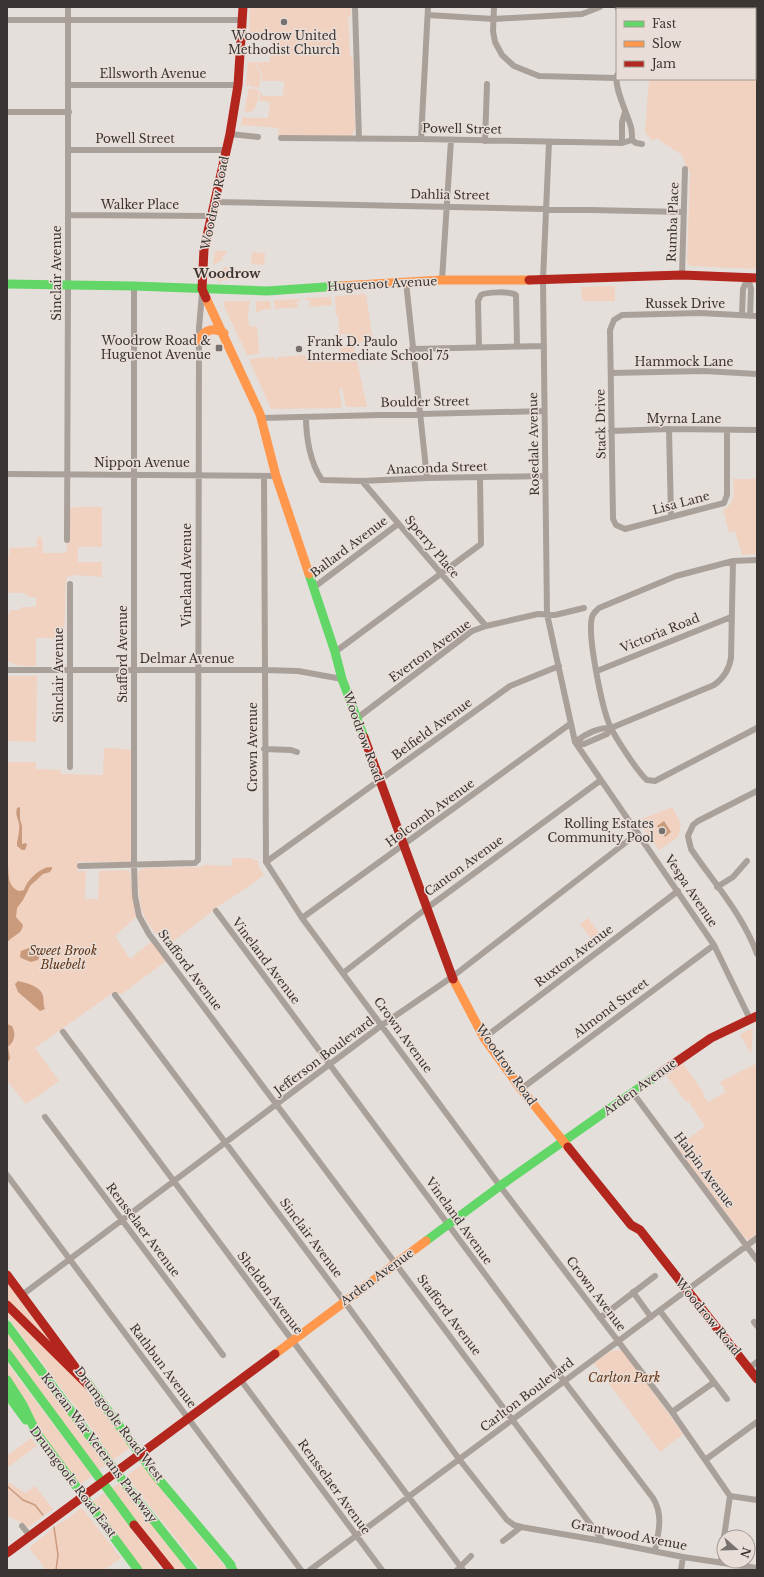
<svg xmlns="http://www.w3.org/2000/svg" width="764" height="1577" font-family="'Libre Baskerville',serif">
<rect width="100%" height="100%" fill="#e5dfdb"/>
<path fill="#f1d1bf" d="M250,7H351V16L348,17L350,55L353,59L355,129L352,136L349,137L278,136L279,128L241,125L243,116L249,118H268L270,102L259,101L260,92H262V96H283L284,81H261L262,74L256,62H270L271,41L249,40Z
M650,7H757V269L690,266L687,262L690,171L686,166L682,155L656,138L653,141L645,133L649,79H755V9H650Z
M248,62H255L261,74L259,88L249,86L250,77L248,86H246Z
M249,88L259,90L258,101H257C256,109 253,113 244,112Z
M215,251H225L227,253L222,257L223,259L214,265H213Z
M252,252L265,253L264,265L251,264Z
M225,267L228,268L227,280H223L220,282L216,278V274Z
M615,286V301H583L582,298L581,287Z
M366,294L373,342L353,343L367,407H346L342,388L339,389L342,408L271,409L249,359L274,357L275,359H278V357L305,355L306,357H308V355L335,353V355L320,356V360L340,359V347L350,346L351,344L349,334H341L342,345H340L338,315H336L335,296Z
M331,297L332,305L307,307L310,305V302L308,300H305V298Z
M301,299V300L296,303L299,307L275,309L274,300Z
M225,301H250L248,315L249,326H257L259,354L247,355L224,306Z
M257,301H270L271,309L260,310V312H256V302Z
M757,437V554L742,555L735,531L729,532L723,510C736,503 734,491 733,479H757Z
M82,507H102V547H78V562H102V577L76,575L67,577L66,582L64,638H36V664L35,666C26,666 12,667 7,659L8,616L10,610H19L22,607H36V597H29L25,593H10L7,591V556L9,555V548L37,547V537H42L43,553H65L67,550L68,508Z
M7,676H37L36,742L7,741Z
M104,748L127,749L131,750V754L132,860L130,862H78L77,871H86L85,899H98L99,871L128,870L130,872L136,917L115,936L130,959L152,941L166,961L122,994H111L35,1048L59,1081L26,1104L7,1081V762H36V769L61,770V774L103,775Z
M672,807L681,824L678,837L659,850L640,824L642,819Z
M233,858H250L258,861L259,868L264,875L242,891L219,906L167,946C140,917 139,911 138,872L143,868L200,867L204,865L231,866Z
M588,918L603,938L595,944L580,924Z
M753,1028L751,1054L740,1034Z
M683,1064L704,1093L703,1095L708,1102L726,1092L720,1082L755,1064L757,1068V1235L749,1240L744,1237L679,1150L681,1144L705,1126L688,1101L686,1102L667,1076Z
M7,1283L56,1349L7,1303Z
M7,1309L85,1388L130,1448L113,1460L93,1430L7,1316Z
M7,1331L106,1465L98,1470L7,1348Z
M622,1350L683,1434L660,1452L594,1363L611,1351Z
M7,1363L92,1476L81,1484H79L49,1443L7,1377Z
M31,1438L37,1446L7,1468V1456Z
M142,1465L181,1514L228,1570H201L126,1476Z
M7,1481L25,1493L35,1486L53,1509L27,1528L23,1524L7,1515Z
M120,1482L188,1570H174L111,1489Z
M104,1493L162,1570H142L92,1502Z
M81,1508L83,1509L121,1558L104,1570H46L29,1548L59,1523L68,1519Z"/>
<path fill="#ca9a7d" d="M19,807L20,808V819L22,826V844L26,843L27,845L25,850H22L17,846V843C18,837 20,830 19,824C18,817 15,816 17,808Z
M664,821L671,832L665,837L657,826Z
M7,859C10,869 5,886 19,891L24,890C27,880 41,866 52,867V869L50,872L43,874L30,886L23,900L17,908L16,917L23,925C22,935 12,935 7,943Z
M34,946L38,947L41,953L38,960L31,962L21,958L20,956L21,951Z
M18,981C26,983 41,986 43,996C44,1001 43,1004 45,1009L40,1011L18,992L15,984Z
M7,1024L12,1026C16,1034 15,1041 8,1047L10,1058L7,1064Z"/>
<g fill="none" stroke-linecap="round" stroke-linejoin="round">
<path stroke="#ca9a7d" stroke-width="1.5" d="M7,1486L23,1500L35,1505L43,1515
M54,1527L58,1555L56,1570"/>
<path stroke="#aaa09a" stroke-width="6" d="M355,7L359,139
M494,7L493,31L495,42L502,55L514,66L539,76L616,78
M617,7L618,9
M428,15L494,19L582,14L600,7
M7,20H242
M617,75C613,86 628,115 631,127C632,131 632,136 632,140
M68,85H238
M7,112H69
M230,134L258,137
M281,138L421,139L622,143L632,140L636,143L642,144
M421,139L428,7
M485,141L487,84
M549,142L543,280L547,614L575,742L714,945L750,1019
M622,143V122L625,112
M68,150H226
M215,202L684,212
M68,215L212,216
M682,275L685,169
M748,278L751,289L750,316
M442,280L451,140
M406,282L427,478
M134,286V865L135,896L139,916L149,934L603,1541
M742,315L743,289L748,278
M479,347L478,301L481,295C486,292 511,291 516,295L517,346
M412,349L544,346
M611,373L704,371L757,374
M306,417C306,437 310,463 322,480L362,481L427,478L545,476
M261,418L544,411
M669,429L671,517
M727,430V495L724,503L625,529L616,525L613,519L610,330L614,320L622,315L700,313L757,316
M611,431L669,429L757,430
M7,474L276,476
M264,476L266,862L302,918L500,1186L672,1412L730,1496L724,1537
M362,481L486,626
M67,540L68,285V7
M757,560L733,561L676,576L599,608C596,611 593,613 592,617C587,635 602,708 610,726C615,737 639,774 647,780L655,781L757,728
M70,584V767
M313,588L398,524
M335,652L481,544L480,478
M7,670H264L298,671L342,679
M597,671L731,617
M356,719L472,631L486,626L538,614L555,615L584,608
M575,742C585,734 599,727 611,728L714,685C724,678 729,670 731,658L733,561
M575,742L584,744L607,734L611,728
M264,749L291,750L297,752
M757,791L698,821L693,825L688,836L691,849C714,883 743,915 757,954
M266,862L510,686L559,666
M80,866L195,863L198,860L199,328L202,293
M717,887L733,877L747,861
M216,911L564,1381L653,1498C664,1516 658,1533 655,1551
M302,918L570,724
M343,973L427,908L601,780
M115,995L344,1301L459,1459L507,1520L514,1525L521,1527L603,1541L683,1557L757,1568
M63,1032L463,1570
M484,1038L678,891
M521,1089L714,945
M633,1093L757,1260
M45,1117L223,1355
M7,1175L301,1570
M633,1292L651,1317
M22,1295L382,1025L452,977L638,833
M660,1311L727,1399
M600,1318L655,1276
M754,1322L757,1326
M749,1368L757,1362
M240,1379L382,1570
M672,1412L713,1383
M705,1460L757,1422
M730,1496L757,1500
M22,1526L30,1536
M503,1541L521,1527
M721,1563L724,1540
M310,1570L757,1238
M457,1570L471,1556
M681,1570L683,1557"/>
<path stroke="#63d668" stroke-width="9" d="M7,284L134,286L267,291L340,286
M309,574L335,652L342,679L364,737
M426,1241L500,1186L659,1074
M7,1325L132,1493L193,1570
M7,1353L134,1525
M7,1380L23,1405L38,1436
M87,1382L156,1476L231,1565
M7,1394L26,1420
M35,1431L138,1570
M227,1560L233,1570"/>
<path stroke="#ff974d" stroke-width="9" d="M340,286L442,280H529
M206,298L260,414L276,476L309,574
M199,340C205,329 214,327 224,333
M453,979L484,1038L521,1089L568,1147
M275,1354L426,1241"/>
<path stroke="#b3261e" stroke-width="9" d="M529,280L682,275L757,278
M206,298L202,289L204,249L230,134L238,85L243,7
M364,737L453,979
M659,1074L711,1038L757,1016
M568,1147L631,1225L640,1230L757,1379
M7,1275L75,1367
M7,1305L90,1387
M134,1525L170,1570
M7,1553L275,1354"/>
</g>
<g fill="#76706e" stroke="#e9ded7" stroke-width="1.5">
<circle cx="284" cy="22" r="4"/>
<rect x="215" y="344" width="8" height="8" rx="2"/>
<circle cx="299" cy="349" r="4"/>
<circle cx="662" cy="831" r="4"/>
</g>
<g text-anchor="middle" stroke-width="3" stroke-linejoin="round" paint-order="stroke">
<g font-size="12" fill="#3a3533" stroke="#e9ded7" text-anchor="end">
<text x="284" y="40" text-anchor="middle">Woodrow United<tspan x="284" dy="14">Methodist Church</tspan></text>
<text x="211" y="345">Woodrow Road &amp;<tspan x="211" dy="14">Huguenot Avenue</tspan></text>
<text x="307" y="346" text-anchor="start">Frank D. Paulo<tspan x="307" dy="14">Intermediate School 75</tspan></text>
<text x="654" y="828">Rolling Estates<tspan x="654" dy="14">Community Pool</tspan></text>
</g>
<g font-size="12" fill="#3a3533" stroke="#e9ded7">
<text x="153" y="78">Ellsworth Avenue</text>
<text transform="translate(462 129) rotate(1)" y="4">Powell Street</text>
<text x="135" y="143">Powell Street</text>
<text transform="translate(450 195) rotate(1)" y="4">Dahlia Street</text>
<text transform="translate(215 203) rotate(-78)" y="4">Woodrow Road</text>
<text x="140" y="209">Walker Place</text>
<text transform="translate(673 222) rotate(-88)" y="4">Rumba Place</text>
<text transform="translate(57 273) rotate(-90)" y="4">Sinclair Avenue</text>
<text transform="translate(382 284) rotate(-3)" y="4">Huguenot Avenue</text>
<text x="685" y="308">Russek Drive</text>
<text x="684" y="366">Hammock Lane</text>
<text transform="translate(425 402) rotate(-1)" y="4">Boulder Street</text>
<text x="684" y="423">Myrna Lane</text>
<text transform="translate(601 424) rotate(-91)" y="4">Stack Drive</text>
<text transform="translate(534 444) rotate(-91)" y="4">Rosedale Avenue</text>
<text x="142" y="467">Nippon Avenue</text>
<text transform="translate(437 468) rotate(-2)" y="4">Anaconda Street</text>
<text transform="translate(681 503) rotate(-15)" y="4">Lisa Lane</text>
<text transform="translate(349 547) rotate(-37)" y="4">Ballard Avenue</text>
<text transform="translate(432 547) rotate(50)" y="4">Sperry Place</text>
<text transform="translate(187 575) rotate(-90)" y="4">Vineland Avenue</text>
<text transform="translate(660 633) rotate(-22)" y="4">Victoria Road</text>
<text transform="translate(430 651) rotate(-36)" y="4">Everton Avenue</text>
<text transform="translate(123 654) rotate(-90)" y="4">Stafford Avenue</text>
<text x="187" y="663">Delmar Avenue</text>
<text transform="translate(59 675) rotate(-90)" y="4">Sinclair Avenue</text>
<text transform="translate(432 729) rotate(-36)" y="4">Belfield Avenue</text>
<text transform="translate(363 737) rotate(70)" y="4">Woodrow Road</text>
<text transform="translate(253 747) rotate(-90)" y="4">Crown Avenue</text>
<text transform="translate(430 813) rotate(-36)" y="4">Holcomb Avenue</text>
<text transform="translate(464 866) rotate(-36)" y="4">Canton Avenue</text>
<text transform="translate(691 891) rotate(56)" y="4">Vespa Avenue</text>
<text transform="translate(574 956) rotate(-37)" y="4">Ruxton Avenue</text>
<text transform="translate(266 961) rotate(53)" y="4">Vineland Avenue</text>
<text transform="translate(190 970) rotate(53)" y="4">Stafford Avenue</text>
<text transform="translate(611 1008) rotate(-37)" y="4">Almond Street</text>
<text transform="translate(403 1035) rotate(54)" y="4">Crown Avenue</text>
<text transform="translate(324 1056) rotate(-37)" y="4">Jefferson Boulevard</text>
<text transform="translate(506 1065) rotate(55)" y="4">Woodrow Road</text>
<text transform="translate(640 1087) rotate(-36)" y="4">Arden Avenue</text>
<text transform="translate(704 1170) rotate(53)" y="4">Halpin Avenue</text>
<text transform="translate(459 1221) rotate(54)" y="4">Vineland Avenue</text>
<text transform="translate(143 1230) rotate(53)" y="4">Rensselaer Avenue</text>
<text transform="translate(311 1238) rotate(53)" y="4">Sinclair Avenue</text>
<text transform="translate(377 1277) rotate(-36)" y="4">Arden Avenue</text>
<text transform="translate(270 1293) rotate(53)" y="4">Sheldon Avenue</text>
<text transform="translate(596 1294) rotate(53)" y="4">Crown Avenue</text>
<text transform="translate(449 1315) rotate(53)" y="4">Stafford Avenue</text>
<text transform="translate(708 1317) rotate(51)" y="4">Woodrow Road</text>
<text transform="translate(163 1366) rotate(53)" y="4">Rathbun Avenue</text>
<text transform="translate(527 1395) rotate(-37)" y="4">Carlton Boulevard</text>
<text transform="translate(119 1424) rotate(53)" y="4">Drumgoole Road West</text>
<text transform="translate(99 1448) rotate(53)" y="4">Korean War Veterans Parkway</text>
<text transform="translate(73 1482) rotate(53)" y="4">Drumgoole Road East</text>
<text transform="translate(334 1487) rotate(54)" y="4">Rensselaer Avenue</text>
<text transform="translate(629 1535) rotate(11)" y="4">Grantwood Avenue</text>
</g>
<g font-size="12" font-style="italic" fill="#623517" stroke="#e9ded7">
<text x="63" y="955">Sweet Brook<tspan x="63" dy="14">Bluebelt</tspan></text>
<text x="624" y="1382">Carlton Park</text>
</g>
<g font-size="13" font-weight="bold" fill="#3d342f" stroke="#e9ded7">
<text x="227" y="278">Woodrow</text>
</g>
</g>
<rect width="764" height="1577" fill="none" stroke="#3a3533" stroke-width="16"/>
<rect x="616" y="8" width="140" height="72" fill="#e9ded7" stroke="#a39a95"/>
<rect x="624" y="21" width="20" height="6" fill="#63d668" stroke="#a39a95"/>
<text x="652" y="28" font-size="12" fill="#3a3533">Fast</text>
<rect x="624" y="41" width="20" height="6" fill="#ff974d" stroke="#a39a95"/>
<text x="652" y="48" font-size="12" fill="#3a3533">Slow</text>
<rect x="624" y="61" width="20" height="6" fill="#b3261e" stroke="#a39a95"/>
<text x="652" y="68" font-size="12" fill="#3a3533">Jam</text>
<g transform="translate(736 1549) rotate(110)"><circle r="19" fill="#e9ded7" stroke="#a39a95"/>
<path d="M0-3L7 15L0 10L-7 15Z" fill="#76706e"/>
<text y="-6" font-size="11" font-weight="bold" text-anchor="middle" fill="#3a3533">N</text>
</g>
</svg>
